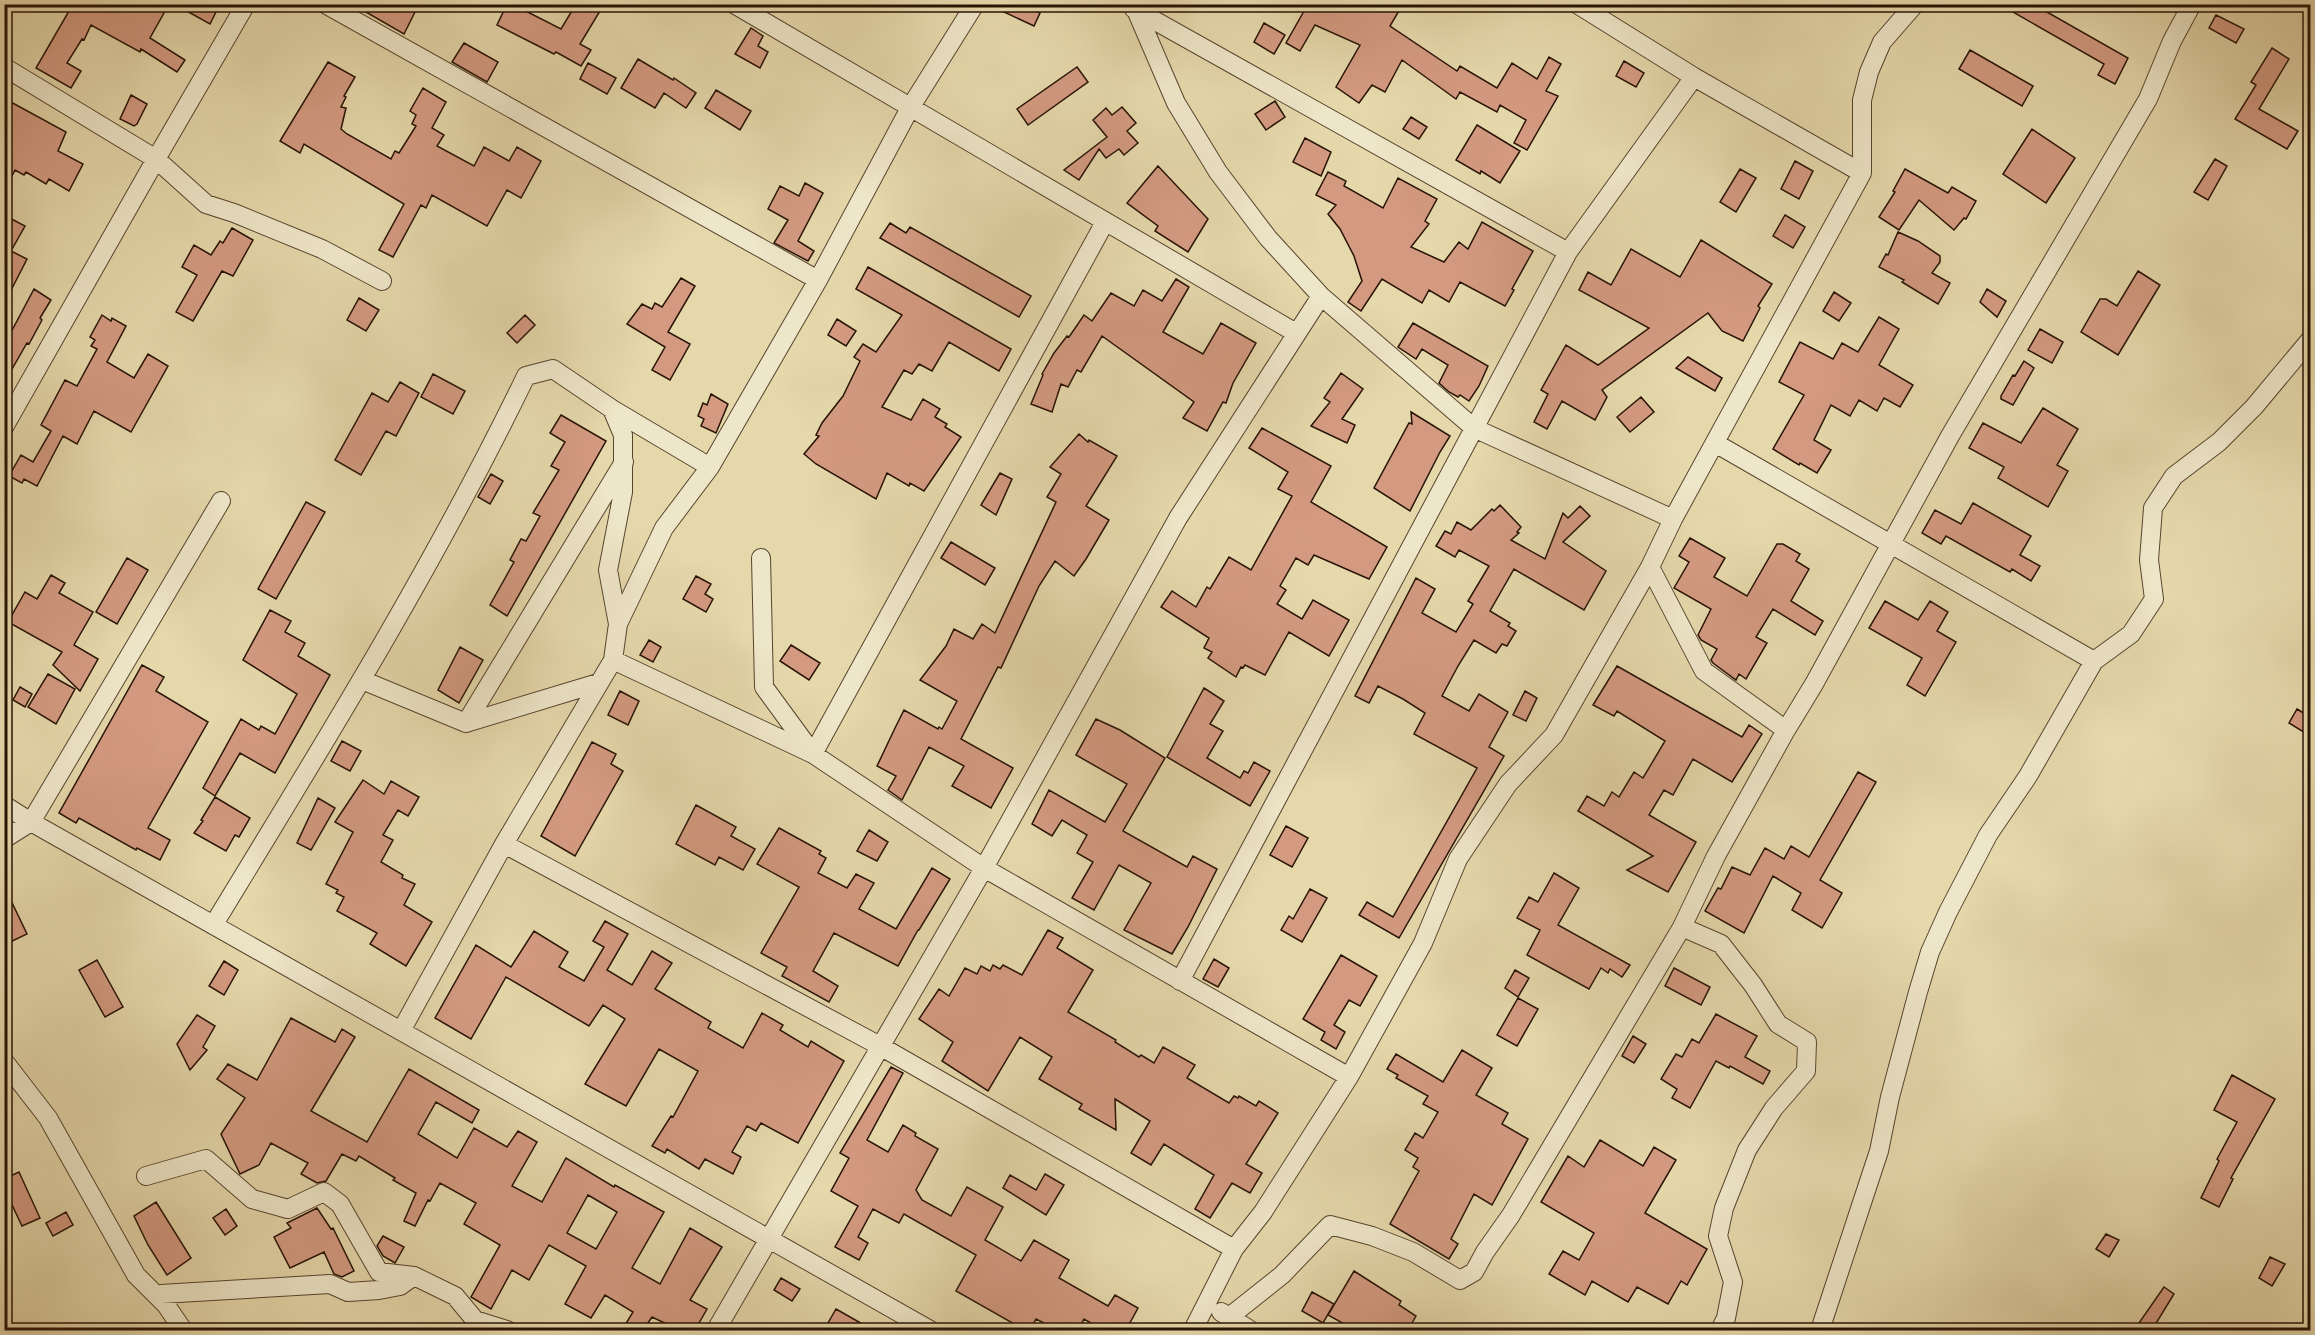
<svg xmlns="http://www.w3.org/2000/svg" width="2315" height="1335" font-family="'Gentium Book Plus',serif">
<rect width="100%" height="100%" fill="#e5d8ab"/>
<filter id="stains"><feTurbulence type="fractalNoise" baseFrequency=".00333" numOctaves="4"/><feColorMatrix values="0 0 0 0 .2 0 0 0 0 .09 0 0 0 0 .02 0 0 0 .5 -.17"/></filter>
<radialGradient id="worn" r=".72"><stop offset=".6" stop-color="#630" stop-opacity="0"/><stop offset="1" stop-color="#630" stop-opacity=".3"/></radialGradient>
<path fill="#d39a81" stroke="#281305" stroke-width="1.5" fill-rule="evenodd" d="M73,4H169L150,38L185,60L177,72L141,49L140,52L91,25L84,40L82,39L67,63L81,71L71,88L36,68Z
M174,4H220L210,24Z
M352,4H419L404,34Z
M507,4H512L561,29L576,4H590L600,11L580,44L591,50L581,66L556,52L554,54L497,25Z
M987,4H1039L1036,11L1040,13L1034,26Z
M1308,4H1403L1390,26L1457,71L1460,66L1497,88L1512,63L1537,79L1549,57L1561,64L1546,91L1558,96L1527,150L1514,143L1526,120L1500,105L1497,112L1460,92L1456,99L1402,60L1385,92L1372,85L1359,103L1336,87L1360,45L1315,25L1300,51L1286,43Z
M1999,4H2033L2128,58L2115,84L2098,75L2104,64Z
M2216,15L2244,29L2236,43L2209,28Z
M1264,23L1285,35L1274,54L1254,42Z
M751,28L763,36L758,46L768,52L760,68L735,54Z
M464,43L498,62L487,82L452,62Z
M2272,48L2289,59L2259,109L2298,131L2287,149L2235,119L2256,85L2251,82Z
M1970,50L2033,86L2022,106L1959,69Z
M638,59L673,80L674,78L696,93L686,108L664,93L655,108L621,88Z
M1624,61L1644,73L1636,87L1616,76Z
M328,62L355,77L344,96L346,97L341,107L346,108L341,129L347,134L391,159L395,151L399,153L416,126L412,124L416,115L410,111L423,88L446,102L432,128L444,135L437,146L474,166L484,147L509,161L517,147L541,161L521,198L507,190L487,226L432,195L426,208L421,205L393,257L379,250L404,204L304,144L300,153L280,141Z
M588,63L616,78L607,94L580,79Z
M1077,67L1088,82L1028,125L1017,109Z
M716,90L751,111L740,130L705,108Z
M131,95L147,104L137,124L134,126L120,119Z
M9,101L66,132L58,151L83,164L69,191L49,179L46,184L26,172L24,175L15,170L4,192V110Z
M1275,101L1285,117L1266,130L1255,114Z
M1122,107L1136,123L1127,131L1138,143L1124,155L1119,149L1106,158L1099,149L1079,180L1064,170L1107,137L1093,120L1106,108L1112,115Z
M1411,117L1427,127L1419,139L1403,129Z
M1477,125L1520,151L1500,183L1481,171L1480,174L1456,160Z
M2032,129L2075,158L2046,203L2003,174Z
M1305,138L1331,152L1321,176L1293,162Z
M2215,159L2227,166L2208,200L2194,192Z
M1795,161L1813,171L1799,199L1781,189Z
M1158,166L1208,219L1188,252L1155,231L1158,226L1127,203Z
M1740,169L1756,178L1736,212L1720,202Z
M1905,169L1948,193L1952,187L1976,201L1966,219L1964,218L1954,230L1919,200L1899,230L1879,217L1895,192L1893,191Z
M1328,172L1346,181L1344,186L1383,208L1398,178L1437,199L1425,221L1429,224L1411,247L1444,262L1459,242L1468,249L1482,222L1533,251L1512,289L1514,290L1505,306L1460,282L1449,302L1429,290L1422,303L1382,279L1361,311L1348,302L1362,281L1354,256L1340,229L1328,214L1336,205L1316,195Z
M805,183L823,193L798,241L814,251L808,261L774,243L788,220L768,209L780,186L799,196Z
M4,215L25,226L11,251L27,259L4,304Z
M1785,215L1805,227L1793,248L1773,236Z
M890,223L906,233L910,227L1031,296L1019,317L880,238Z
M232,228L253,240L233,276L222,271L193,321L176,312L197,275L182,267L194,245L211,255L220,241L223,243Z
M1898,232L1918,241L1940,256V262L1932,273L1950,283L1938,304L1902,282L1904,280L1879,267L1886,254L1888,255Z
M1701,240L1772,284L1758,306L1760,308L1743,341L1722,331L1708,313L1602,390L1607,397L1595,420L1562,401L1547,429L1534,422L1548,394L1541,390L1566,345L1598,365L1649,328L1579,290L1588,272L1611,285L1631,249L1680,277Z
M868,267L1011,349L999,371L949,342L932,371L919,364L912,374L904,370L882,407L911,420L923,399L940,409L935,417L947,424L945,427L961,437L924,491L910,483L909,486L887,473L876,499L816,464L804,454L819,436L816,435L822,423L843,396L860,361L854,357L863,344L876,352L902,315L856,289Z
M2138,271L2160,285L2118,355L2081,332L2100,299H2106L2117,306Z
M681,278L695,286L668,332L690,344L670,380L652,370L665,347L627,324L642,304L652,309L655,303L662,307Z
M1176,279L1189,287L1163,332L1203,354L1221,323L1256,343L1233,383L1226,403L1223,402L1207,431L1183,418L1194,402L1102,336L1081,372L1077,370L1068,387L1061,384L1052,412L1031,404L1043,375L1042,374L1054,353L1067,336L1069,337L1084,315L1092,321L1111,293L1134,306L1143,290L1162,301Z
M34,289L51,300L40,318L42,320L29,344L27,343L4,383V331L10,334Z
M1987,289L2006,301L1997,317L1980,302Z
M1834,292L1851,303L1839,321L1823,311Z
M359,298L379,310L366,331L347,320Z
M102,315L111,321L112,318L126,326L107,362L134,378L148,354L168,366L131,432L94,411L77,444L63,436L37,486L24,479L22,483L9,476L21,455L33,462L51,431L41,425L65,380L77,386L97,349L91,346L95,340L90,337Z
M525,315L535,325L517,343L507,333Z
M1879,317L1899,329L1879,365L1913,385L1900,407L1884,398L1877,411L1859,400L1850,416L1831,405L1814,440L1831,450L1817,473L1800,463L1799,465L1773,449L1804,395L1779,382L1800,342L1833,359L1842,343L1858,352Z
M837,319L856,331L846,346L828,335Z
M1413,323L1488,366L1479,386L1469,401L1460,395L1458,397L1449,392L1439,383L1448,365L1422,349L1416,359L1398,347Z
M2040,329L2063,342L2052,363L2028,350Z
M1688,357L1722,378L1715,391L1676,368Z
M2024,361L2034,368L2013,405L2001,399V396L2013,375L2015,376Z
M1341,373L1363,389L1342,419L1355,425L1347,443L1311,426L1330,402L1324,398Z
M433,374L465,391L453,414L421,397Z
M400,382L419,393L396,436L386,431L361,475L335,460L372,393L388,402Z
M711,394L728,404L716,433L701,426L704,419L698,416L703,403L707,405Z
M1641,397L1654,412L1630,432L1617,417Z
M2043,408L2078,429L2057,465L2068,471L2048,507L1998,478L2004,467L1969,448L1983,423L2021,443Z
M1411,412L1450,436L1440,452L1410,511L1374,488L1409,423L1412,424Z
M561,415L606,441L507,616L490,605L514,562L510,560L521,539L526,541L540,516L533,513L559,470L551,466L565,442L550,433Z
M1262,428L1331,466L1311,502L1387,547L1369,579L1314,555L1308,565L1296,558L1280,586L1286,590L1277,604L1302,619L1313,600L1349,620L1329,656L1289,632L1265,675L1245,665L1243,668L1241,667L1236,677L1208,658L1212,652L1204,648L1209,638L1161,607L1172,591L1196,607L1207,587L1210,589L1229,557L1251,570L1292,496L1278,489L1288,472L1249,448Z
M1079,434L1088,442L1089,440L1117,456L1086,506L1109,520L1086,559L1074,576L1055,561L1039,586L1001,668L998,667L961,739L1013,768L991,808L952,786L964,766L929,747L902,800L888,790L896,776L877,766L896,726L904,710L938,729L939,727L942,729L957,701L920,680L946,646L954,629L973,639L982,624L995,633L1056,502L1047,497L1061,474L1050,467Z
M1000,473L1012,479L996,515L981,505Z
M491,474L503,481L490,504L478,497Z
M306,502L325,512L276,599L258,589Z
M1973,503L2031,536L2020,555L2040,566L2031,581L2012,569L2010,572L1946,536L1941,544L1922,533L1935,510L1961,524Z
M1500,505L1521,527L1517,532L1519,533L1511,540L1545,559L1563,513L1568,518L1580,506L1590,516L1563,542L1606,571L1584,610L1514,569L1490,611L1510,623L1508,626L1516,631L1507,646L1502,644L1496,653L1474,640L1458,666L1442,696L1469,711L1479,694L1508,712L1489,747L1504,756L1399,938L1359,915L1367,902L1393,917L1477,768L1414,734L1425,713L1403,699L1378,686L1369,703L1355,696L1416,578L1435,589L1422,613L1456,632L1473,604L1468,601L1489,566L1459,550L1455,557L1436,546L1445,531L1451,534L1457,522L1471,530L1492,509L1494,511Z
M1690,538L1725,558L1714,577L1747,596L1777,544H1783L1800,554L1796,561L1809,569L1791,601L1823,621L1815,635L1773,609L1756,637L1767,643L1746,679L1739,674L1736,680L1713,663L1711,660L1717,649L1701,640L1698,635L1711,609L1674,588L1689,562L1679,556Z
M951,542L995,568L985,585L941,558Z
M127,558L148,570L117,624L96,612Z
M51,575L65,583L59,593L93,612L74,645L98,659L80,691L53,665L62,652L8,622L25,592L37,599Z
M696,576L711,584L705,594L713,599L706,612L683,599Z
M1885,601L1918,620L1930,601L1948,612L1937,631L1956,642L1925,696L1907,685L1922,658L1869,628Z
M270,610L291,621L285,632L305,643L298,656L330,675L275,773L240,753L215,796L203,788L241,719L259,730L261,726L275,734L297,694L243,660Z
M649,640L661,647L653,662L640,655Z
M791,645L820,663L809,680L780,661Z
M460,647L483,660L459,703L438,690Z
M142,665L164,677L156,691L208,722L148,828L170,840L160,860L137,848L136,850L79,818L76,823L59,813Z
M1617,666L1742,737L1749,725L1762,734L1732,782L1693,759L1673,795L1664,790L1649,815L1696,842L1668,892L1627,870L1653,856L1578,811L1587,796L1604,806L1612,792L1619,797L1634,772L1643,778L1665,741L1617,711L1614,716L1593,705Z
M48,674L75,689L56,724L28,707Z
M20,687L32,694L25,707L13,700Z
M1204,688L1224,701L1210,724L1223,731L1207,758L1240,778L1244,771L1248,773L1254,762L1270,771L1250,806L1167,757Z
M620,691L639,701L628,725L608,715Z
M1525,691L1537,698L1526,721L1513,715Z
M2297,709L2310,717V736L2289,723Z
M1096,719L1120,730L1165,758L1123,831L1187,867L1193,856L1217,869L1188,927L1172,954L1124,930L1151,883L1119,865L1094,910L1072,898L1093,862L1077,853L1087,835L1062,820L1052,836L1032,824L1049,790L1105,822L1127,784L1076,755Z
M342,741L361,751L350,771L331,761Z
M592,742L616,754L611,764L623,771L575,856L541,836Z
M1858,772L1876,782L1820,880L1842,893L1822,928L1792,910L1801,893L1773,876L1744,933L1705,911L1718,888L1721,889L1732,867L1750,875L1765,848L1784,859L1791,846L1809,857Z
M363,780L384,794L391,781L419,797L408,816L398,810L383,835L393,840L381,862L403,875L402,878L415,884L404,905L432,922L406,966L370,944L377,933L337,911L344,897L336,893L338,890L326,884L353,832L335,822Z
M215,797L250,818L239,837L235,835L226,851L194,833L203,821L201,820Z
M318,798L335,808L311,850L297,843Z
M696,805L736,827L731,836L755,849L743,870L719,857L715,865L676,844Z
M1286,826L1308,838L1292,867L1270,855Z
M779,828L821,851L819,854L826,858L818,873L847,888L856,874L874,883L859,909L896,929L932,868L950,879L919,930H918L898,966L834,933L813,971L838,986L829,1002L782,976L787,967L761,953L799,887L757,864Z
M869,830L888,842L877,861L857,851Z
M1554,873L1579,888L1558,925L1630,965L1622,977L1610,969L1608,973L1601,968L1589,989L1527,955L1540,930L1517,918L1529,897L1538,902Z
M4,886L27,934L4,945Z
M1310,889L1327,898L1302,942L1281,930L1289,916L1293,919Z
M605,921L628,934L607,970L632,985L652,951L672,963L655,989L711,1022L708,1028L743,1048L762,1013L783,1025L780,1030L808,1047L811,1041L844,1061L798,1143L761,1123L756,1131L747,1126L732,1152L741,1157L733,1174L705,1159L699,1169L667,1149L665,1153L652,1146L671,1116L673,1117L698,1071L659,1049L626,1106L585,1084L625,1019L603,1005L589,1026L506,977L471,1039L435,1018L476,945L511,967L534,931L568,952L559,967L584,981L604,947L593,941Z
M1048,930L1063,938L1057,948L1093,970L1068,1012L1116,1040L1115,1042L1139,1057L1141,1055L1154,1063L1163,1047L1195,1065L1187,1078L1229,1103L1234,1096L1238,1098L1239,1096L1256,1106L1259,1101L1278,1113L1246,1164L1262,1173L1250,1193L1232,1183L1210,1218L1195,1209L1214,1175L1164,1144L1151,1165L1131,1153L1150,1121L1115,1099L1116,1130L1079,1109L1082,1104L1039,1079L1052,1057L1020,1037L988,1091L942,1061L953,1042L919,1019L939,989L949,996L965,968L977,974L981,966L990,971L993,965L1000,969L1003,965L1022,975Z
M1341,955L1377,976L1360,1006L1349,1000L1334,1025L1345,1032L1336,1049L1321,1040L1325,1032L1303,1019Z
M1214,959L1229,968L1218,987L1203,979Z
M97,960L123,1007L105,1017L79,970Z
M224,961L238,970L224,995L209,986Z
M1674,968L1710,987L1701,1005L1665,986Z
M1515,970L1529,978L1518,997L1505,988Z
M1518,998L1538,1009L1517,1046L1497,1035Z
M1716,1014L1757,1036L1745,1057L1770,1071L1763,1084L1730,1066L1729,1068L1716,1061L1690,1108L1672,1098L1677,1089L1661,1079L1676,1054L1682,1057L1692,1039L1699,1043Z
M197,1015L215,1026L203,1047L207,1050L190,1070L177,1044Z
M291,1018L335,1042L342,1029L355,1037L311,1111L367,1142L409,1069L479,1110L472,1123L436,1102L418,1134L457,1158L474,1128L507,1147L518,1131L537,1142L512,1186L542,1202L566,1158L614,1187L615,1185L664,1212L632,1268L660,1284L690,1228L722,1247L690,1300L707,1309L695,1330H679L652,1317L643,1330H622L633,1312L605,1295L591,1318L565,1304L586,1266L549,1245L529,1280L512,1270L491,1309L471,1297L500,1245L464,1224L476,1203L440,1183L430,1201L428,1200L415,1226L404,1221L416,1193L393,1180L395,1178L359,1156L356,1161L342,1154L326,1181L317,1183L301,1174L308,1163L271,1143L259,1165L240,1174L221,1134L245,1098L217,1079L228,1064L257,1080ZM588,1195L617,1212L596,1249L567,1233Z
M1633,1036L1646,1044L1634,1063L1622,1056Z
M1462,1050L1492,1068L1476,1095L1508,1113L1502,1124L1528,1139L1492,1205L1474,1194L1451,1239L1458,1244L1449,1259L1390,1224L1419,1171L1413,1167L1418,1158L1405,1150L1415,1133L1423,1138L1438,1112L1423,1104L1428,1096L1396,1078L1398,1075L1387,1069L1396,1054L1443,1082Z
M891,1067L903,1073L867,1140L888,1152L903,1125L916,1133L915,1136L938,1149L916,1190L922,1200L951,1216L967,1187L1003,1207L985,1240L1021,1261L1034,1240L1069,1260L1059,1278L1108,1306L1115,1295L1138,1308L1126,1330H1103L1084,1319L1078,1330H1058L1036,1319L1030,1330H1025L956,1291L976,1255L904,1214L899,1223L873,1209L858,1237L868,1243L859,1260L835,1247L858,1206L831,1191L849,1158L840,1153Z
M2232,1075L2275,1099L2231,1178L2233,1179L2219,1207L2201,1198L2219,1161L2217,1159L2237,1122L2214,1110Z
M1600,1140L1643,1166L1654,1147L1676,1160L1645,1213L1707,1249L1687,1285L1681,1281L1668,1304L1637,1287L1628,1302L1592,1281L1585,1295L1549,1274L1563,1251L1579,1260L1594,1233L1541,1202L1568,1156L1584,1167Z
M19,1172L40,1218L22,1226L4,1188V1179Z
M1045,1174L1064,1185L1046,1215L1003,1188L1010,1175L1036,1190Z
M156,1202L191,1258L167,1275L148,1245L134,1216Z
M317,1208L331,1229L333,1228L354,1271L342,1277L334,1274L324,1252L290,1268L274,1237L291,1228L287,1223Z
M226,1209L237,1226L225,1235L213,1218Z
M66,1212L73,1225L53,1236L46,1223Z
M2106,1234L2119,1240L2109,1257L2096,1249Z
M383,1236L404,1247L395,1263L383,1256L377,1246Z
M2270,1257L2285,1264L2272,1286L2259,1278Z
M1354,1271L1401,1301L1399,1305L1416,1316L1408,1330H1355L1328,1315Z
M781,1278L800,1289L792,1301L774,1290Z
M2164,1287L2174,1294L2152,1330L2139,1323Z
M1312,1292L1334,1304L1323,1323L1302,1311Z
M836,1309L873,1330H824Z"/>
<g fill="none" stroke-linecap="round" stroke-linejoin="round">
<defs>
<path id="street" d="M325,4L818,280
M734,4L1296,333
M1577,4L1694,77L1862,173
M1134,9L1568,252
M1136,10L1176,103L1218,172L1268,238L1321,296L1474,428L1673,519
M4,67L156,159L206,204L234,213L322,249L382,281
M612,409L623,435V492L608,570L618,624
M4,427L156,159L246,4
M1715,443L2094,661
M761,558L764,687L813,754L1105,222
M1650,567L1704,671L1786,730
M613,660L813,754L984,868L1349,1077
M362,680L466,723L598,683
M466,723L624,462
M4,805L31,822C331,990 631,1159 930,1330
M4,839L31,822L221,501
M504,844L880,1046L1234,1249
M214,924C323,745 434,566 526,376L553,369L612,409L710,467
M1682,927L1721,944L1753,985L1778,1024L1807,1042L1806,1071L1774,1108L1747,1150L1724,1208L1718,1236L1733,1282L1726,1318L1720,1330
M1180,981L1568,252L1694,77
M401,1031L504,844L613,660L618,624L664,528L710,467L818,280L910,108L975,4
M4,1061L48,1118L136,1275L166,1305L183,1330
M146,1176L206,1159L252,1199L288,1209L324,1192L340,1204L379,1272L414,1276L455,1296L475,1320L507,1330
M166,1305L161,1294L330,1284L348,1292L379,1290L400,1286L414,1276
M1221,1312L1250,1330
M1229,1317L1282,1275L1330,1225L1372,1236L1413,1252L1460,1280L1474,1272L1485,1252L1511,1215L1682,927L1716,856L1786,730L1814,684L1950,436L2148,99L2172,41L2192,4
M716,1330L984,868L1178,518L1321,296
M1193,1330L1234,1249L1263,1212L1349,1077L1423,943L1458,859L1508,784L1554,735L1650,567L1673,519L1862,173V100L1869,72L1882,42L1915,4
M1820,1330L1879,1151L1890,1097L1918,992L1930,952L1948,912L1988,835L2028,776L2094,661L2131,634L2154,599L2149,560L2153,508L2174,476L2219,442L2254,407L2310,340"/>
</defs>
<use href="#street" stroke="#57442e" stroke-width="20"/>
<use href="#street" stroke="#eee6c8" stroke-width="18"/>
</g>
<rect width="2315" height="1335" fill="none" stroke="#e5d8ab" stroke-width="24"/>
<rect x="6" y="6" width="2303" height="1323" fill="none" stroke="#281305" stroke-width="3"/>
<rect x="12" y="12" width="2291" height="1311" fill="none" stroke="#281305" stroke-width="1.5"/>
<rect width="100%" height="100%" filter="url(#stains)"/>
<rect width="100%" height="100%" fill="url(#worn)"/>
</svg>
